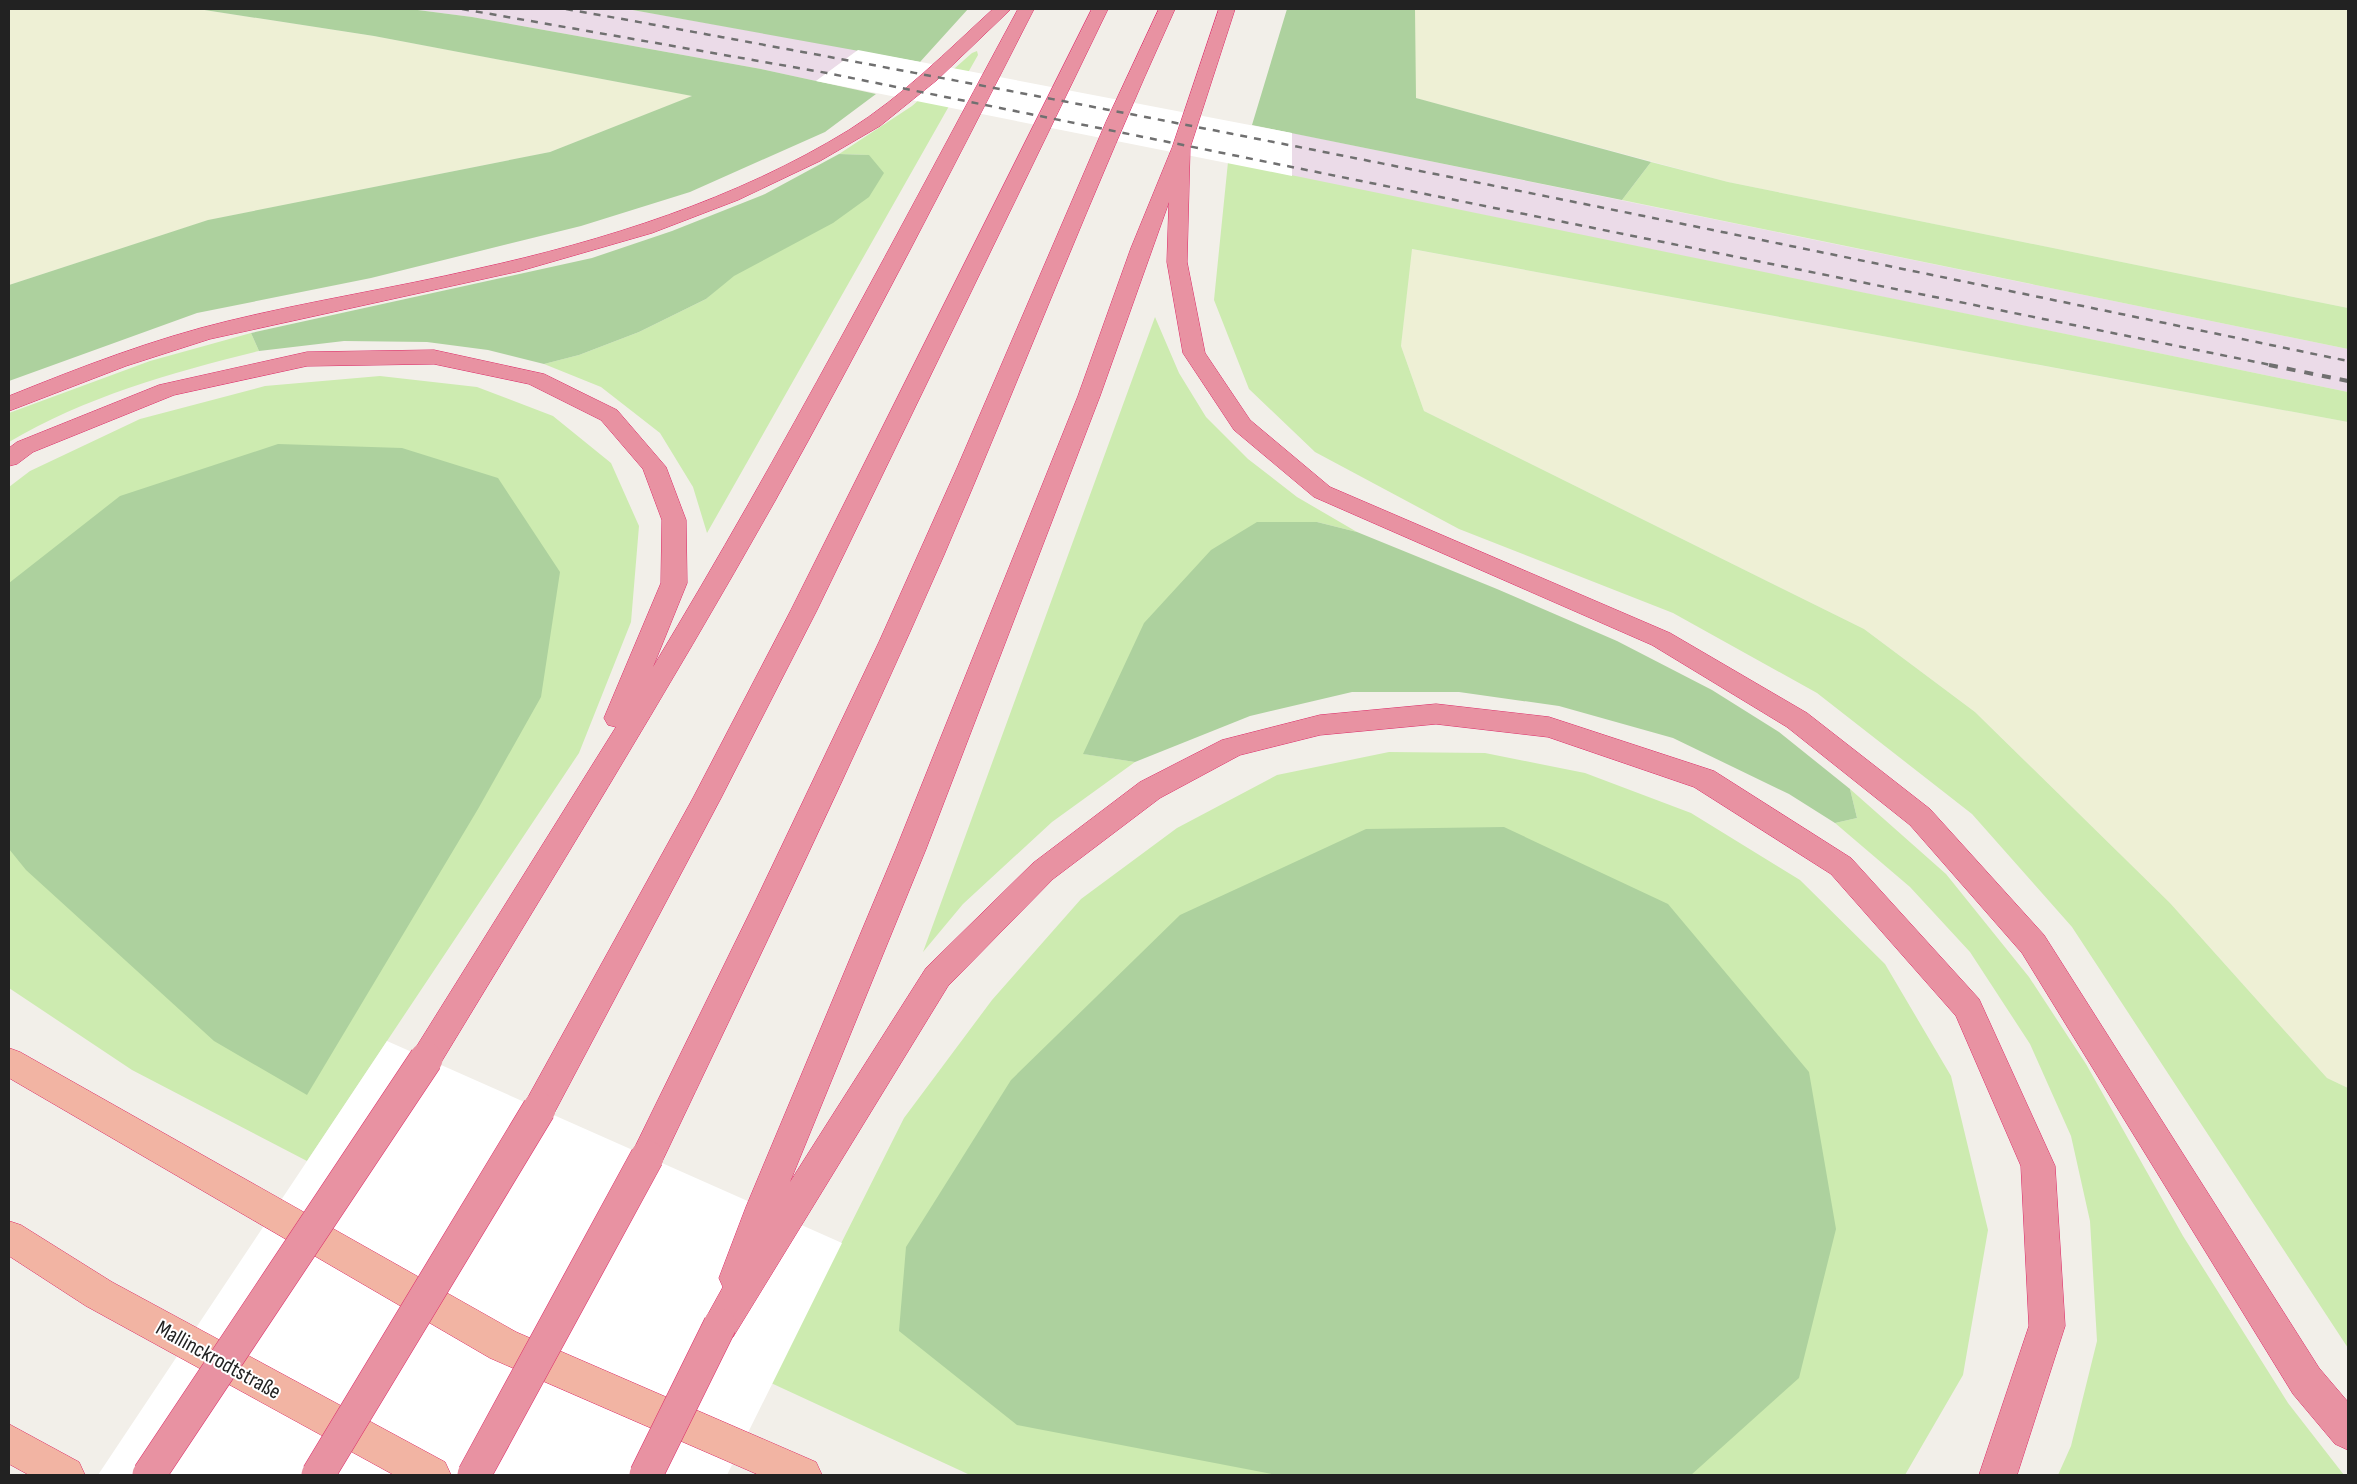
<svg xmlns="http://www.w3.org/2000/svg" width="2357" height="1484" font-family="'Sofia Sans Condensed',sans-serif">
<rect width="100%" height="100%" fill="#f2efe9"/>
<path fill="#ebdbe8" d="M410,9H627L858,50L816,81L761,69L472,17Z
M1292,133L2348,349V392L1292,176Z"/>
<path fill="#eef0d5" d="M9,9H198L374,36L693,96L550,152L209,220L9,285Z
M1415,9H2348V308L1728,182L1415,98Z
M1411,249L2348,422V1088L2327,1078L2170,903L1975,712L1864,629L1424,411L1401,346Z"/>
<path fill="#cdebb0" d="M977,51L978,55L707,533L693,487L660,433L601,387L544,364L579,355L639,332L706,299L868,155L839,154L912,106L972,53Z
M1228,162L2348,392V422L1412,249L1401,346L1424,411L1864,629L1975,712L2170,903L2327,1078L2348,1088V1348L2072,927L1972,814L1817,693L1673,613L1459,529L1315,452L1249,389L1214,300Z
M1651,162L1728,182L2348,308V349L1622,200Z
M1155,317L1179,373L1206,417L1248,459L1297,497L1357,532L1317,522L1084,754L1135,762L1052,822L963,904L923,952Z
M251,333L259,351C173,372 85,397 9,442V413L150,361Z
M380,376L477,387L553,416L611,463L639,526L631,622L579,753L307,1161L132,1070L9,988V487L30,471L140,419L265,386Z
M1389,752L1485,753L1585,773L1691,813L1800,880L1885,964L1951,1076L1988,1230L1963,1375L1905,1475H970L771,1383L904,1118L992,1000L1081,899L1177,828L1277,775Z
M1850,789L1946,874L2029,977L2086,1064L2183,1236L2288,1403L2344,1475H2058L2071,1446L2097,1341L2090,1221L2071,1136L2030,1044L1970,952L1910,887L1835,823L1857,818Z"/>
<path fill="#add19e" d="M198,9H410L472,17L761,69L876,94L825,132L690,192L581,226L371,278L197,313L9,381V285L208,220L550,152L692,96L374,36Z
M627,9H968L920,62Z
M1287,9H1415L1416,98L1651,162L1622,200L1252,125Z
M839,154L869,155L884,173L869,197L833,223L734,276L706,299L639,332L579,355L544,364L488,350L427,342L344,341L259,351L251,333L592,258L672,231L765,194Z
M278,444L402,448L498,478L560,572L541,697L478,809L307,1095L214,1041L26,870L9,849V583L120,496Z
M1257,522H1317L1357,532L1497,589L1617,641L1712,690L1779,732L1850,789L1857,818L1835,823L1789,794L1673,738L1559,706L1459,692H1352L1250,716L1135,762L1083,754L1144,623L1211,550Z
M1504,827L1668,904L1809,1072L1836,1229L1799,1378L1691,1475H1277L1017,1425L899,1331L906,1247L1011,1080L1180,915L1366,829Z"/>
<path fill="#fff" d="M858,50L1292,133V176L816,81Z
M387,1041L842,1243L727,1475H98Z"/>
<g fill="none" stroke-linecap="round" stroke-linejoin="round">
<defs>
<path id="trunk" d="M9,1048L20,1052L516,1332L816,1462L822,1475H759L490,1358L9,1078Z
M9,1221L21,1225L112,1282L445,1462L451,1475H394L86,1306L9,1256Z
M9,1424L79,1462L85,1475H29L9,1464Z"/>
<path id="motorway" d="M993,9H1011L937,80L880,126L820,161L738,200L652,233L520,271L210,339L126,366L9,411V396C81,367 153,339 228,321C310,301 394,288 476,269C604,241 737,199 849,130C903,96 947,51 993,9Z
M1018,9H1034C950,174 865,339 775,501C667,693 551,881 437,1069L426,1073L415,1069L410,1059L415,1049L616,727L608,725L604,718L661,583L662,520L643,469L601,420L529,384L434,364L307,366L174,395L33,452L17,464L9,466V448L17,442L159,385L307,352L434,350L544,374L617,410L666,467L686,520L687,583L653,667C783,452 899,230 1018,9Z
M1092,9H1108L817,610L721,798L551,1119L539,1124L527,1119L523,1109L527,1099L693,798L791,610Z
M1159,9H1175C1093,189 1022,373 944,555C854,761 756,964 659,1168L647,1172L635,1168L630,1157L756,900L879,642L957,468L1106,122Z
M1219,9H1235L1190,148L1187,262L1205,353L1250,420L1330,487L1670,633L1807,713L1930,809L2044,935L2319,1368L2348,1402V1450L2335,1444L2293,1394L2022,953L1910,825L1787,727L1652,645L1314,497L1234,430L1183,353L1167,262L1169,202L1100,396L926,849L790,1182L926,968L1033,863L1140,782L1222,740L1320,715L1436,704L1549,717L1714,771L1851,858L1979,999L2055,1166L2065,1326L2017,1475H1979L2029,1326L2021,1166L1956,1016L1831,874L1694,787L1548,737L1436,724L1320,735L1240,755L1160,798L1053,879L948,986L733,1337L720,1342L707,1337L702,1325L723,1287L719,1278L746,1207L896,849L1078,396L1131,248L1172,148Z"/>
</defs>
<use href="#trunk" stroke="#dc2a67" stroke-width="1"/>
<use href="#motorway" stroke="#dc2a67" stroke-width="1"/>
<use href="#trunk" fill="#f2b4a3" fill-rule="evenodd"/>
<use href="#motorway" fill="#e892a2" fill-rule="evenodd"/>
<path stroke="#707070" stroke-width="2.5" stroke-dasharray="7 7" stroke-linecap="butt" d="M462,9L827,73L2276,366
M566,9C1162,115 1755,238 2348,361"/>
<path stroke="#707070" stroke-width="4" stroke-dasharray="9 9" stroke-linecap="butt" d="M2269,365L2348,381"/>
<defs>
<path id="motorway-bridge" d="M149,1475L426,1059
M318,1475L539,1109
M474,1475L647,1157
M646,1475L720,1325"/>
</defs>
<use href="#motorway-bridge" stroke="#dc2a67" stroke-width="34" stroke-linecap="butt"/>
<use href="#motorway-bridge" stroke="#e892a2" stroke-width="33"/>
</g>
<g text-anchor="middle" stroke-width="4" stroke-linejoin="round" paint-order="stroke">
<g font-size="22" fill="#222" stroke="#fff">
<text transform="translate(219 1359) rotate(29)" y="8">Mallinckrodtstraße</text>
</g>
</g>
<rect width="2357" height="1484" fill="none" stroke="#222222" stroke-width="20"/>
</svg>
